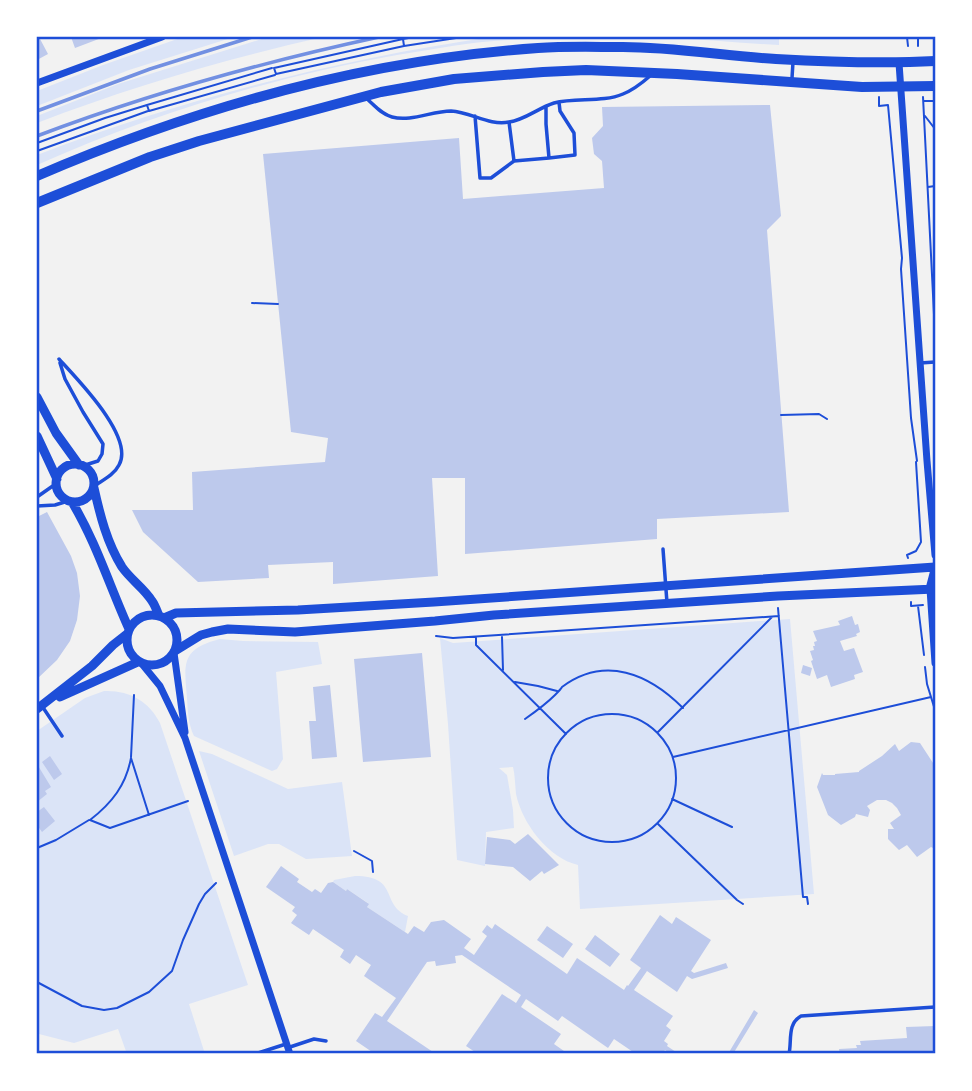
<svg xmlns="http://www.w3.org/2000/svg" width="972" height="1091" font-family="Merriweather,serif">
<rect width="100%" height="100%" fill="#f2f2f2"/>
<path fill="#dbe4f7" d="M183,37H234L129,70L37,106V91L103,65Z
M268,37H323C226,59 130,87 37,123V116L118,84Z
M491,37H779V45C740,43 701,39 662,38C611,36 559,37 508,40C470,42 434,49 397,55C273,77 152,114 37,165V155C184,99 335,60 491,37Z
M790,619L814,894L580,909L578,865C548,858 522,823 516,794C515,785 515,775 513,767L499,768L507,775L513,810L514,828L486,832L485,866L457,860L448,724L440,638L453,643Z
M220,639L243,641L318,642L322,664L276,672L283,759L277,769L272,771L194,736C188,724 188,711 187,698C184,663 181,649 220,639Z
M104,691C129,690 149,701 160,723L248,985L189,1004L205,1054H127L118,1029L74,1043L39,1034L37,1035V731L85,698Z
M199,751L212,754L288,789L342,782L352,856L306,859L279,844H268L234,856Z
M355,876C400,876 380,905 408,916L405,932L367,907L368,903L347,889L346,891L333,882L334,880Z"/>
<path fill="#bdc9ec" d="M37,37H39L48,54L37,60Z
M71,37H104L75,48Z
M770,105L781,216L767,230L789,512L657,519V539L465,554V478H432L438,576L333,584V562L268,565L269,578L198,582L143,532L132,510H193L192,472L325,462L328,438L291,432L263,154L459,138L463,199L604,188L602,161L594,154L592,138L603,126L602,107Z
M47,512L71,556L77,573L80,596L77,620L70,641L57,660L37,679V523L38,522L37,517Z
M852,616L855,625L858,624L860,632L856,634L857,636L840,641L844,651L854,648L863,672L854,675L855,679L831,687L827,675L817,679L811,661L813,660L810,651L814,650L813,646H815L814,642L817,641L813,631L840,625L838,621Z
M422,653L431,757L363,762L354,659Z
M803,665L812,668L810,676L801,673Z
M330,685L337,757L312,759L309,721H316L313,687Z
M911,742L920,743L935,766V849L931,847L917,857L907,845L899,850L888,839V829H894L890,823L901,815L897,808L892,803L886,800H877L867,806L870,810L868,817L856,814L855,817L841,825L828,815L817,787L822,773L823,775H835V774L859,772V771L882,756L895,744L899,751Z
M50,756L62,774L54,780L42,762Z
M37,764L51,787L45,791L47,794L37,802Z
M44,807L55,821L42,832L37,825V812Z
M528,834L559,865L544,874L542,871L530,881L513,867L485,864L487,837L510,840L515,844Z
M281,866L299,879L297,882L312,892L315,889L321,893L328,883L333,882L346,891L347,889L369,904L367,907L408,934L414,926L424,932L431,922L444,920L471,939L464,948L474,955L487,936L482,932L487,925L492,929L495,924L567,974L577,958L624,990L627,985L628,986L641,968L630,960L660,915L672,924L676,917L711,940L691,971L694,973L726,963L728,968L692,979L687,976L677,992L647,971L634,990L673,1016L666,1026L671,1030L664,1041L668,1044L667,1046L679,1054H671L665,1050L662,1054H636L614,1039L608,1048L562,1016L558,1021L526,999L521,1007L561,1034L554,1044L564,1051L562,1054H478L466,1046L502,994L516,1003L521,995L462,955L455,956L456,963L436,966L435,961L427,962L387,1021L436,1054H375L356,1041L375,1013L382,1017L396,998L364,976L371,965L356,955L350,964L340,957L344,950L313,929L309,935L291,923L297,915L292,911L295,907L266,887Z
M547,926L573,944L563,958L537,940Z
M595,935L620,954L610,967L585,949Z
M754,1010L758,1013L733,1054H728Z
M935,1026V1054H840L839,1049L857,1048L856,1045H861L860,1041L907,1038L906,1027Z"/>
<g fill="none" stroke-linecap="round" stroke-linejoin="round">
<path stroke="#1d4ed8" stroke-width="2" d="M414,37L403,39L404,46L456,38
M456,37H465
M907,37L908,46
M918,37V46
M403,39L274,68L276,74L404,46
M272,68L147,105L149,111L275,75
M879,97V106L888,105L902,258L901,269L911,418L917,461
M923,97L935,334
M924,101H935
M925,116L935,129
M37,143L105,118L147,105
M37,151L148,111
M928,187L935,186
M252,303L278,304
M781,415L819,414L827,419
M908,558L907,555L916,551L921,542L916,462
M911,602V606L923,605
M918,606L924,655
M778,608L803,897H807L808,904
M436,636L453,638L779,616
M502,637L503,670
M476,638V645L566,734
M925,667L927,684L935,710
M515,682L538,686L557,691
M548 778a64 64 0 1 1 128 0a64 64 0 1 1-128 0Z
M525,719C535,712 546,704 555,695C556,694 561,689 562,687C605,655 649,674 683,708
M658,732L772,617
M131,757L134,695
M673,757L931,697
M672,799L732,827
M149,815L131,758C126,785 112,803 90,820L110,828L188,801
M658,824L737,900L743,904
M37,848L56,840L89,820
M354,851L372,861L373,872
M37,982L82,1006L104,1010L117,1008L149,992L172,971L183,940L199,904L205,894L216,883"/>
<path stroke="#1d4ed8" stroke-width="3.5" d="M792,78L793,62
M366,98C374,105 381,114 392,117C411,122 432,111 451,111C471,112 489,126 509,122C525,120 538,108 554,103C576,97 602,103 623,94C633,90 642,83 650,76
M546,106V124L549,158L575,155L574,133L560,111L559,102
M475,116L480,178H491L514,161
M509,122L514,161L549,158
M59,359C77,379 135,437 119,465C114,475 103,480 94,486
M60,363L65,379L83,412L103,444L102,454L98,461L82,466
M920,363L935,362
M37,497L57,483
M37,506L55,505L68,501
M663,549L667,603
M42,706L62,736
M290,1047L314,1039L326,1041
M255,1054L286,1044
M789,1054C792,1040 787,1024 801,1016L935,1007"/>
<path stroke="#1d4ed8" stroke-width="7" d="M899,63L927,461L935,555
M37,83L162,37
M930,589L935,663
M174,653L185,732
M142,664L160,686L185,738L290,1054"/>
<path stroke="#1d4ed8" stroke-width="9" d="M37,397L56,433L79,465
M37,436L57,479
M56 483a19 19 0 1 1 38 0a19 19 0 1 1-38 0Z
M94,488C100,515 107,543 122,567C131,580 144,588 152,601C155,605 157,611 159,616
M72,502C96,542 110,587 129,629
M930,589L935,570
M127 640a25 25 0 1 1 50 0a25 25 0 1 1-50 0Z
M164,618L176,613L298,610L434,602L935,567
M175,651L201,635L212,632L228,629L295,632L435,621L494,615L778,596L935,589
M60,697L138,662
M37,709L92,666L113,645L127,634"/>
<path stroke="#1d4ed8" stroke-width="10" d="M37,176C195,108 366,60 538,48C566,46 595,47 623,47C674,47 725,56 776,59C829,62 882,64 935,61
M37,203L150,157L199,141L381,92L454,79L543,72L586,70L677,74L862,87L935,86"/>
<path stroke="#7290e2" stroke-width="3.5" d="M37,111L150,69L252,37
M37,136C148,94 263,62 379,37"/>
</g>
<rect width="972" height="1091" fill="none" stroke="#ffffff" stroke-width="77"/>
<rect x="38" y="38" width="896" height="1014" fill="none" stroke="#1d4ed8" stroke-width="2.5"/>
</svg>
